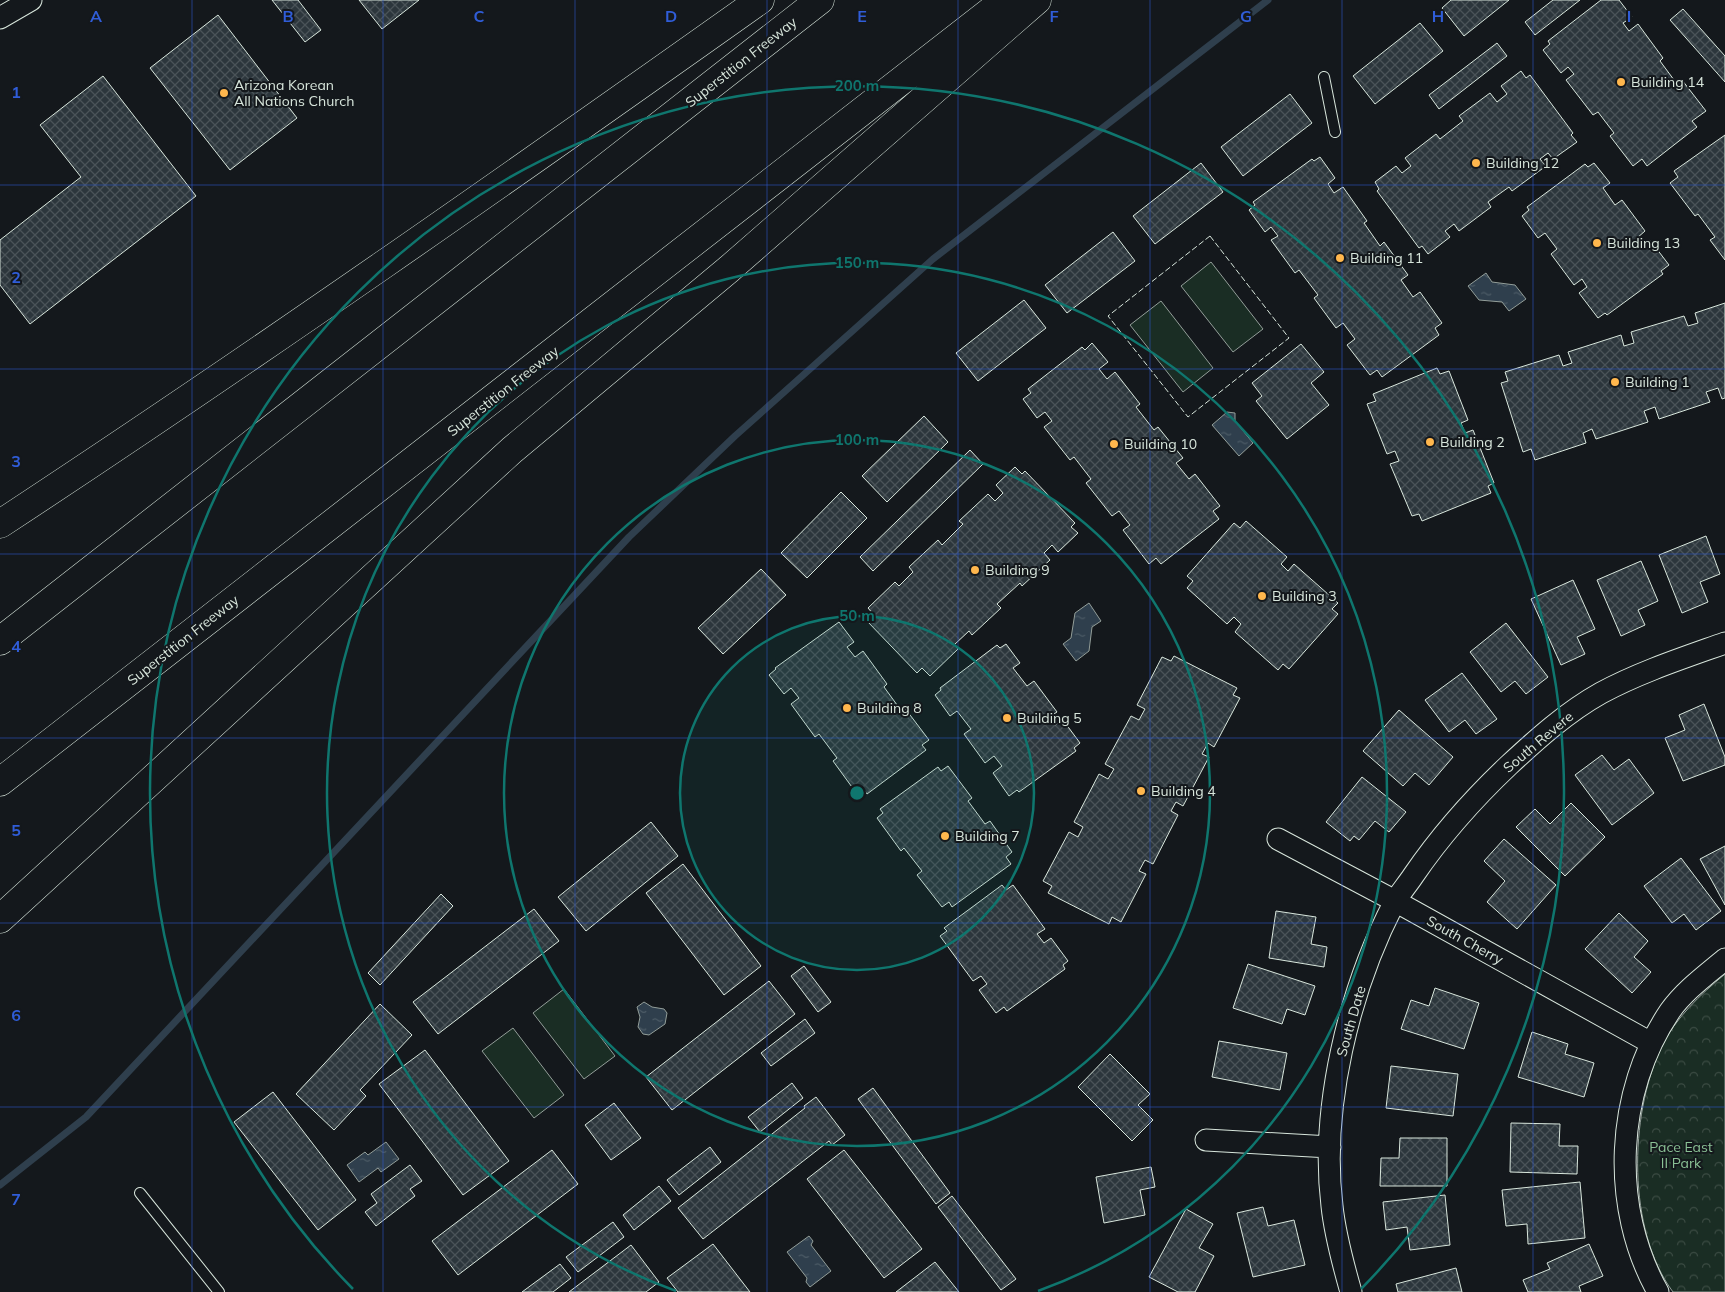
<svg xmlns="http://www.w3.org/2000/svg" width="1725" height="1292" font-family="Mulish,sans-serif">
<defs>
<pattern id="park-crowns" width="20" height="18" patternUnits="userSpaceOnUse" patternTransform="scale(1.25)"><rect width="20" height="18" fill="#1a2d24"/><path d="M2 6a3 3 0 1 1 6 0M12 15a3 3 0 1 1 6 0" fill="none" stroke="#3b4b43"/></pattern>
<pattern id="water-ripples" width="26" height="14" patternUnits="userSpaceOnUse" patternTransform="scale(1.25)"><rect width="26" height="14" fill="#2f3f4d"/><path d="M2 4q2-2 4 0t4 0M15 11q2-2 4 0t4 0" fill="none" stroke="#4c5b66"/></pattern>
<pattern id="building-cross-hatch" width="8" height="8" patternUnits="userSpaceOnUse" patternTransform="scale(1.25)"><rect width="8" height="8" fill="#2c363c"/><path d="M0 0l8 8M0 8l8-8" fill="none" stroke="#4a5358"/></pattern>
</defs>
<rect width="100%" height="100%" fill="#14181c"/>
<path fill="url(#park-crowns)" stroke="#939e99" d="M1725,974V1292H1673C1627,1230 1629,1116 1661,1048C1675,1018 1700,995 1725,974Z"/>
<path fill="#1a2d24" stroke="#939e99" d="M1211,262L1263,329L1233,352L1181,286Z
M1161,301L1213,368L1183,392L1130,325Z
M564,989L615,1056L584,1079L533,1013Z
M513,1028L564,1095L534,1118L482,1051Z"/>
<path fill="url(#water-ripples)" stroke="#939e99" d="M1486,273L1492,282L1515,285L1526,299L1509,311L1502,302L1479,300L1468,286Z
M1227,412L1235,413V421L1253,443L1239,456L1212,425Z
M1089,603L1101,621L1092,627L1089,651L1076,661L1063,644L1071,638L1075,613Z
M644,1002L652,1007L664,1009L667,1013L665,1024L649,1035L643,1034L638,1027L640,1017L637,1007Z
M386,1142L399,1159L381,1172L378,1168L359,1182L347,1165L365,1152L368,1155Z
M809,1236L813,1241L811,1245L831,1271L810,1287L806,1282L807,1278L787,1252Z"/>
<g fill="none" stroke-linecap="round" stroke-linejoin="round">
<path stroke="#2f3f4d" stroke-width="7" d="M0,1185L86,1117L629,537L735,436L933,259L1268,0"/>
</g>
<path fill="url(#building-cross-hatch)" stroke="#d8e6dc" d="M272,0H298L321,30L305,42Z
M359,0H419L382,29Z
M1451,0H1509L1464,36L1442,8Z
M1553,0H1580L1535,35L1525,22Z
M1601,0H1619L1632,17L1623,23L1629,31L1638,24L1663,58L1660,61L1677,84L1682,80L1706,111L1692,121L1697,127L1647,166L1642,159L1633,166L1610,136L1614,133L1598,112L1593,115L1566,80L1574,74L1568,67L1561,73L1543,50L1550,44L1548,41Z
M1683,9L1725,56V82L1670,20Z
M218,15L297,118L230,170L150,68Z
M1420,23L1443,51L1375,104L1353,76Z
M1497,43L1507,56L1439,109L1429,95Z
M1521,71L1526,78L1530,75L1573,133L1571,135L1577,142L1553,159L1548,153L1540,159L1546,166L1512,191L1509,187L1488,202L1491,207L1459,231L1454,224L1445,231L1450,237L1428,254L1422,246L1419,248L1377,191L1379,189L1375,182L1396,166L1402,173L1411,166L1405,158L1436,134L1440,139L1463,121L1459,116L1490,93L1497,102L1507,94L1501,86Z
M103,76L196,196L30,324L0,285V240L81,177L40,125Z
M1290,94L1312,123L1243,176L1221,147Z
M1725,135V260L1710,240L1715,237L1698,214L1695,216L1670,183L1678,177L1674,171Z
M1320,157L1335,178L1328,184L1334,193L1343,187L1367,221L1364,223L1380,246L1384,242L1408,275L1401,280L1413,297L1420,292L1442,323L1435,328L1439,335L1382,377L1377,370L1370,375L1347,345L1355,339L1343,323L1336,328L1314,298L1318,295L1299,270L1295,273L1271,240L1278,236L1271,227L1265,232L1249,210L1255,205L1253,202L1312,159L1314,161Z
M1201,163L1223,192L1155,244L1133,216Z
M1594,163L1610,183L1603,188L1615,205L1622,200L1645,231L1637,238L1643,246L1650,240L1669,265L1661,271L1663,274L1607,315L1605,313L1598,318L1579,293L1587,287L1582,279L1574,285L1551,254L1557,249L1545,233L1538,238L1522,216L1529,210L1527,207L1585,164L1588,167Z
M1113,232L1135,261L1067,313L1045,285Z
M1024,300L1046,328L978,381L956,353Z
M1725,303V398L1722,399L1718,388L1706,392L1710,402L1659,419L1655,407L1644,411L1648,422L1596,439L1592,429L1583,433L1586,443L1535,460L1531,449L1523,452L1501,383L1508,381L1505,372L1559,355L1563,366L1572,363L1568,352L1621,335L1624,346L1634,343L1631,332L1684,316L1688,326L1698,323L1695,313Z
M1092,343L1108,362L1099,369L1107,379L1115,372L1140,404L1136,407L1154,430L1158,427L1183,458L1176,463L1189,479L1195,474L1220,506L1213,511L1219,519L1161,564L1156,558L1149,564L1123,530L1130,525L1119,511L1112,516L1086,483L1091,479L1074,457L1070,460L1044,427L1052,421L1045,412L1037,418L1023,399L1031,393L1028,389L1082,347L1085,350Z
M1301,344L1324,372L1311,383L1329,405L1287,439L1256,401L1262,396L1252,383Z
M1437,368L1440,374L1449,371L1468,420L1461,423L1465,433L1473,430L1494,483L1488,486L1491,493L1422,521L1419,514L1412,516L1390,464L1399,461L1395,451L1387,454L1367,404L1376,401L1373,394Z
M924,416L948,442L887,502L862,476Z
M970,450L983,464L873,571L860,557Z
M1015,467L1022,474L1025,471L1075,523L1071,527L1078,533L1058,552L1052,545L1044,553L1050,560L1022,586L1020,583L997,604L1001,608L972,635L969,631L954,645L958,649L930,676L922,668L917,673L867,621L874,615L868,608L895,582L899,586L913,572L909,567L938,540L942,545L963,524L959,521L988,494L995,501L1003,493L996,485Z
M841,492L867,518L807,578L781,553Z
M1246,521L1287,557L1281,564L1288,571L1294,564L1338,603L1332,609L1338,614L1289,669L1283,664L1278,670L1235,632L1241,624L1234,617L1227,624L1187,588L1193,581L1187,576L1234,523L1240,528Z
M1706,536L1720,574L1700,582L1708,602L1682,613L1659,555Z
M1641,561L1658,601L1638,610L1645,625L1621,636L1597,580Z
M761,569L786,595L723,654L698,628Z
M1573,580L1595,629L1577,637L1585,654L1561,665L1531,599Z
M839,622L854,642L847,647L855,657L863,651L887,684L884,687L900,709L904,707L929,740L922,745L926,750L867,794L864,790L857,794L833,761L837,758L819,734L815,737L791,704L799,698L791,688L784,694L769,675L776,669L775,668Z
M1506,623L1548,677L1526,694L1515,681L1501,692L1470,652Z
M1006,644L1020,663L1013,668L1027,686L1034,681L1057,712L1049,717L1055,725L1063,720L1080,743L1074,748L1076,751L1019,792L1017,790L1009,796L993,773L1002,766L994,756L985,763L964,734L971,729L957,711L950,716L935,695L941,690L940,688L997,645L1000,648Z
M1174,656L1237,688L1233,695L1240,698L1214,747L1208,743L1202,754L1209,757L1183,806L1176,802L1171,811L1178,815L1153,864L1145,860L1139,871L1146,874L1121,922L1112,917L1109,924L1048,893L1052,886L1043,881L1069,832L1078,837L1083,827L1074,822L1099,774L1108,779L1114,769L1105,764L1131,716L1139,720L1145,709L1137,705L1162,657L1171,661Z
M1462,673L1497,719L1476,734L1465,720L1449,732L1425,700Z
M1704,704L1725,757V765L1683,781L1665,738L1685,730L1679,715Z
M1399,710L1453,757L1429,785L1415,773L1403,786L1363,751Z
M1602,755L1614,770L1629,759L1654,793L1612,825L1575,775Z
M948,766L972,798L968,801L985,824L990,821L1012,852L1006,857L1011,864L952,907L949,902L942,907L917,875L922,871L904,848L901,851L877,818L883,813L880,809L938,767L941,771Z
M1362,777L1406,812L1389,832L1375,821L1359,840L1354,836L1350,841L1326,822Z
M1571,803L1605,837L1565,876L1516,827L1535,809L1550,824Z
M651,822L678,856L586,931L558,897Z
M1504,839L1556,885L1517,929L1487,902L1505,881L1484,861Z
M1725,846V905L1700,859Z
M1681,858L1721,911L1696,930L1684,914L1672,923L1644,886Z
M683,864L761,966L724,995L646,893Z
M1002,885L1006,890L1013,885L1045,929L1037,934L1044,943L1051,938L1068,961L1063,965L1065,969L1007,1011L1004,1007L996,1013L979,990L987,984L981,976L973,981L940,936L947,931L944,928Z
M441,894L453,906L380,985L368,973Z
M534,909L559,941L438,1034L413,1002Z
M1276,911L1316,917L1311,944L1327,947L1324,967L1269,958Z
M1619,913L1648,941L1634,957L1651,972L1632,993L1585,949Z
M1248,964L1315,986L1305,1015L1287,1009L1282,1024L1233,1008Z
M804,966L831,1002L818,1012L791,976Z
M769,981L795,1014L672,1110L646,1077Z
M1435,988L1479,1003L1464,1049L1401,1029L1411,1000L1429,1006Z
M380,1004L412,1035L360,1090L366,1096L334,1130L296,1094Z
M805,1019L815,1033L771,1066L761,1053Z
M1532,1032L1568,1044L1565,1054L1594,1063L1584,1097L1518,1077Z
M1219,1041L1287,1053L1280,1090L1212,1077Z
M425,1050L509,1161L463,1195L379,1084Z
M1110,1054L1150,1094L1138,1105L1153,1120L1132,1141L1078,1087Z
M1391,1066L1458,1074L1453,1116L1386,1108Z
M792,1083L803,1098L760,1132L748,1117Z
M873,1088L950,1193L936,1204L858,1099Z
M273,1092L356,1200L318,1230L234,1122Z
M816,1097L845,1135L832,1145L829,1141L703,1239L678,1208L805,1108L804,1106Z
M614,1103L641,1138L611,1160L585,1125Z
M1511,1123L1560,1124L1559,1146H1578L1577,1174L1510,1172Z
M1400,1138H1447V1186H1380L1381,1158H1399Z
M710,1147L721,1162L679,1195L667,1180Z
M552,1150L578,1184L458,1275L432,1241Z
M844,1150L922,1249L884,1278L807,1179Z
M410,1165L422,1181L410,1189L415,1196L376,1226L365,1212L377,1203L371,1194Z
M1151,1167L1155,1187L1140,1190L1145,1215L1104,1223L1096,1177Z
M1580,1182L1585,1238L1528,1244L1527,1224L1506,1226L1502,1190Z
M659,1186L671,1201L634,1230L623,1215Z
M1445,1195L1450,1245L1410,1250L1407,1227L1386,1230L1383,1202Z
M952,1196L1016,1279L1001,1290L938,1207Z
M1263,1207L1268,1226L1294,1220L1305,1265L1253,1277L1237,1213Z
M1186,1209L1213,1224L1199,1248L1214,1256L1195,1292H1178L1149,1277Z
M613,1222L624,1237L578,1272L566,1257Z
M713,1244L750,1292H678L667,1278Z
M1589,1244L1603,1276L1579,1286L1581,1292H1528L1523,1280L1550,1269L1547,1263Z
M631,1245L659,1282L646,1292H569Z
M935,1262L959,1292H896Z
M560,1264L571,1278L553,1292H522Z
M1456,1268L1462,1292H1398L1396,1284Z"/>
<g fill="none" stroke-linecap="round" stroke-linejoin="round">
<defs>
<path id="lane" d="M1324,77L1335,132
M140,1193L219,1292"/>
<path id="street" d="M0,18L31,0
M1278,839L1395,901L1651,1043
M1206,1140L1330,1147
M1351,1292C1343,1264 1335,1235 1332,1206C1320,1108 1349,990 1394,903C1400,893 1407,885 1413,876C1441,835 1473,799 1509,765C1537,739 1567,712 1601,693C1640,672 1683,658 1725,643
M1658,1292C1610,1207 1615,1092 1670,1011C1684,991 1706,975 1725,959"/>
<path id="highway" d="M0,524C257,355 509,178 760,0
M0,641L820,0
M0,782L1005,0
M0,919L512,450L729,269L1037,0"/>
</defs>
<use href="#lane" stroke="#d8e6dc" stroke-width="12"/>
<use href="#street" stroke="#d8e6dc" stroke-width="23"/>
<use href="#highway" stroke="#d8e6dc" stroke-width="29"/>
<use href="#lane" stroke="#14181c" stroke-width="10"/>
<use href="#street" stroke="#14181c" stroke-width="21"/>
<use href="#highway" stroke="#14181c" stroke-width="28"/>
<path stroke="#d8e6dc" stroke-width="1" stroke-dasharray="6 2.5" stroke-linecap="butt" d="M1210,236L1289,338L1188,417L1108,316Z"/>
</g>
<path fill="none" stroke="#305dd8" stroke-width="1" stroke-opacity="0.55" d="M192,0V1292M383,0V1292M575,0V1292M767,0V1292M958,0V1292M1150,0V1292M1342,0V1292M1533,0V1292M0,185H1725M0,369H1725M0,554H1725M0,738H1725M0,923H1725M0,1107H1725"/>
<circle cx="857" cy="793" r="177" fill="#0f766e" fill-opacity=".12"/>
<g fill="none" stroke="#0f766e" stroke-width="2.5">
<circle cx="857" cy="793" r="177"/>
<circle cx="857" cy="793" r="353"/>
<path d="M676 1291A530 530 0 1 1 1038 1291"/>
<path d="M353 1289A707 707 0 1 1 1361 1289"/>
</g>
<g fill="#ffb74d" stroke="#14181c" stroke-width="2">
<circle cx="1621" cy="82" r="5"/>
<circle cx="224" cy="93" r="5"/>
<circle cx="1476" cy="163" r="5"/>
<circle cx="1597" cy="243" r="5"/>
<circle cx="1340" cy="258" r="5"/>
<circle cx="1615" cy="382" r="5"/>
<circle cx="1430" cy="442" r="5"/>
<circle cx="1114" cy="444" r="5"/>
<circle cx="975" cy="570" r="5"/>
<circle cx="1262" cy="596" r="5"/>
<circle cx="847" cy="708" r="5"/>
<circle cx="1007" cy="718" r="5"/>
<circle cx="1141" cy="791" r="5"/>
<circle cx="945" cy="836" r="5"/>
</g>
<g text-anchor="middle" stroke-width="4" stroke-linejoin="round" paint-order="stroke">
<g font-size="14" fill="#d8e6dc" stroke="#14181c">
<text transform="translate(741 62) rotate(-38)" y="5">Superstition Freeway</text>
<text transform="translate(503 391) rotate(-38)" y="5">Superstition Freeway</text>
<text transform="translate(183 640) rotate(-38)" y="5">Superstition Freeway</text>
<text transform="translate(1538 742) rotate(-40)" y="5">South Revere</text>
<text transform="translate(1465 940) rotate(29)" y="5">South Cherry</text>
<text transform="translate(1351 1021) rotate(-74)" y="5">South Date</text>
</g>
<g font-size="14" fill="#d8e6dc" stroke="#14181c" text-anchor="start">
<text x="1631" y="87">Building 14</text>
<text x="234" y="90">Arizona Korean<tspan x="234" dy="16">All Nations Church</tspan></text>
<text x="1486" y="168">Building 12</text>
<text x="1607" y="248">Building 13</text>
<text x="1350" y="263">Building 11</text>
<text x="1625" y="387">Building 1</text>
<text x="1440" y="447">Building 2</text>
<text x="1124" y="449">Building 10</text>
<text x="985" y="575">Building 9</text>
<text x="1272" y="601">Building 3</text>
<text x="857" y="713">Building 8</text>
<text x="1017" y="723">Building 5</text>
<text x="1151" y="796">Building 4</text>
<text x="955" y="841">Building 7</text>
</g>
<g font-size="14" fill="#8ac095" stroke="#14181c">
<text x="1681" y="1152">Pace East<tspan x="1681" dy="16">II Park</tspan></text>
</g>
</g>
<g font-size="16" text-anchor="middle" font-weight="bold" fill="#305dd8" stroke="#14181c" stroke-width="4" stroke-linejoin="round" paint-order="stroke">
<text x="96" y="22">A</text>
<text x="288" y="22">B</text>
<text x="479" y="22">C</text>
<text x="671" y="22">D</text>
<text x="862" y="22">E</text>
<text x="1054" y="22">F</text>
<text x="1246" y="22">G</text>
<text x="1438" y="22">H</text>
<text x="1629" y="22">I</text>
<text x="16" y="98">1</text>
<text x="16" y="283">2</text>
<text x="16" y="467">3</text>
<text x="16" y="652">4</text>
<text x="16" y="836">5</text>
<text x="16" y="1021">6</text>
<text x="16" y="1205">7</text>
</g>
<circle cx="857" cy="793" r="8" fill="#0f766e" stroke="#14181c" stroke-width="2.5"/>
<g font-size="15" text-anchor="middle" font-weight="bold" fill="#0f766e" stroke="#14181c" stroke-width="4" stroke-linejoin="round" paint-order="stroke">
<text x="857" y="91">200 m</text>
<text x="857" y="268">150 m</text>
<text x="857" y="445">100 m</text>
<text x="857" y="621">50 m</text>
</g>
</svg>
